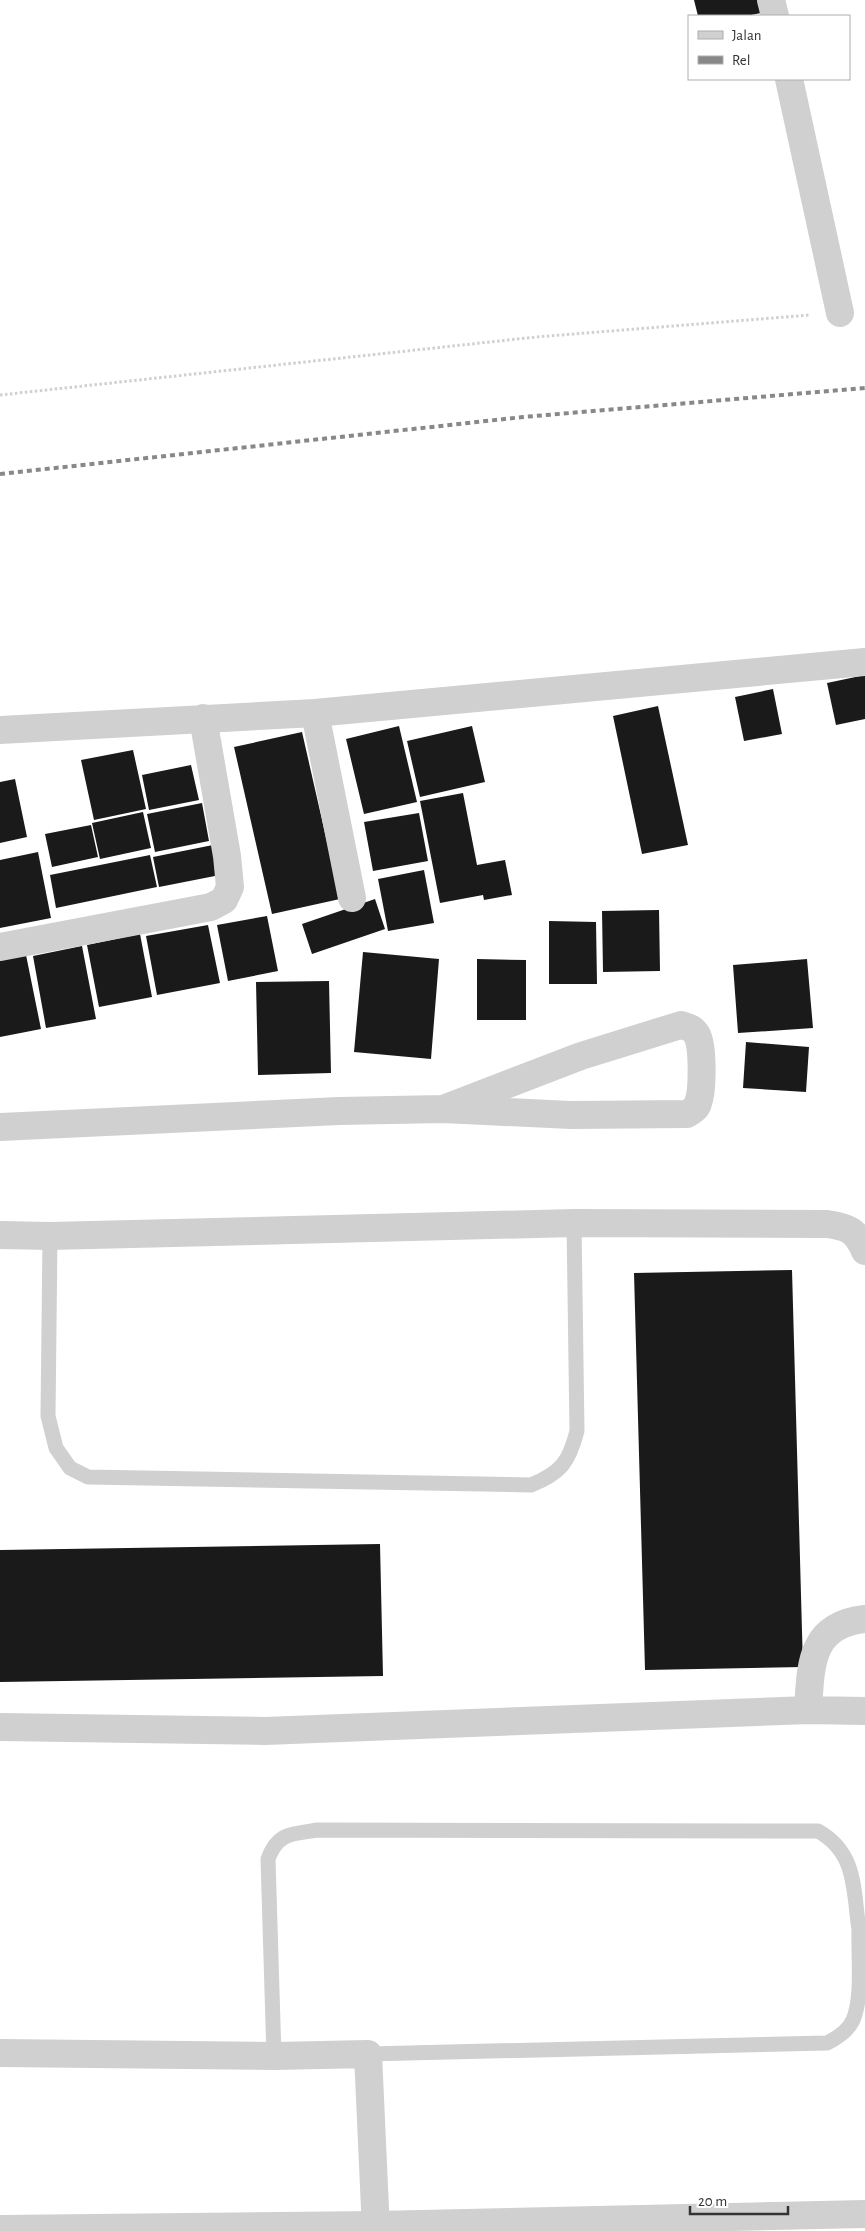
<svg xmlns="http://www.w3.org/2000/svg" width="865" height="2231" font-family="'Alegreya Sans',sans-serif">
<rect width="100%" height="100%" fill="#fff"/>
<path fill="#1a1a1a" d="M694,0H758L761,13L746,16H698Z
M865,675V719L836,725L827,683Z
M773,689L782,734L744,741L735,697Z
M658,706L688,845L642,854L613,716Z
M399,726L417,802L364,814L346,739Z
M472,726L485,782L420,797L407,741Z
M302,732L340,899L272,914L234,747Z
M133,750L146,809L94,820L81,760Z
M191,765L199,800L149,810L142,775Z
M15,779L27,837L0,843V782Z
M463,793L477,865L505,860L512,895L484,900L483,895L440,903L420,801Z
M202,803L209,841L155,852L147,814Z
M143,812L151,848L100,859L92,823Z
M419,813L428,861L373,871L364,822Z
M91,825L98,857L52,867L45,834Z
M213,845L220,875L159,887L153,857Z
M38,852L51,918L0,928V860Z
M150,855L157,887L56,908L50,875Z
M424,870L434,923L388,931L378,879Z
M375,899L385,929L312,954L302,924Z
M659,910L660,971L603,972L602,911Z
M267,916L278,971L228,981L217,925Z
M549,921L596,922L597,984H549Z
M208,925L220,983L157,995L146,936Z
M140,934L152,997L99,1007L87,945Z
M24,945L41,1029L0,1037V950Z
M82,946L96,1019L46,1028L33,956Z
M363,952L439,959L431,1059L354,1052Z
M477,959L526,960V1020H477Z
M807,959L813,1028L738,1033L733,965Z
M329,981L331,1073L258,1075L256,982Z
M746,1042L809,1047L806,1092L743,1088Z
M792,1270L803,1667L645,1670L634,1273Z
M380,1544L383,1676L0,1682V1550Z"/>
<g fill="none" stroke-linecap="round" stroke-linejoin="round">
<path stroke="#d0d0d0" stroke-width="3" stroke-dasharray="2.5 2.5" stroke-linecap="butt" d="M0,395L536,337L810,315"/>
<path stroke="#d0d0d0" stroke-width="15" d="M50,1236L48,1416L56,1448L70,1468L88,1477L531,1485C561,1473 569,1462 577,1431L574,1223
M368,2054L827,2043C837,2038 848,2031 853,2020C863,1997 858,1955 859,1930L865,1929
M274,2056L268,1859C278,1832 292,1834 318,1830L818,1831C857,1853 853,1889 859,1930"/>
<path stroke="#d0d0d0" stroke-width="28" d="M771,0L775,16
M789,79L840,313
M315,713L352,898
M0,730L315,713L865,662
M0,947L211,907L224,900L230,887L227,856L203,718
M0,1127L339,1111L443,1109L571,1115L687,1114C692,1111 697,1108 698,1103C703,1090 703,1047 697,1035C693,1028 688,1027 681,1025L581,1056L443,1109
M0,1235L50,1236L574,1223L827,1224C848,1227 856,1230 865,1251
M808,1710C811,1666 809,1625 865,1619
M0,1727L265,1731L808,1710L865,1711
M0,2053L274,2056L368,2054L376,2231
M0,2229L376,2225L865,2214"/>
<path stroke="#888" stroke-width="4" stroke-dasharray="5 4" stroke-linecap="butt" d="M0,474L523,417L865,388"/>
</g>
<rect x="688" y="15" width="162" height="65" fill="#ffffff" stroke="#adadad"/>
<rect x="698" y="31" width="25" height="8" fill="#d0d0d0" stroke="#adadad"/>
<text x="732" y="40" font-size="15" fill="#333333">Jalan</text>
<rect x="698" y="56" width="25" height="8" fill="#888888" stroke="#adadad"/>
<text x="732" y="65" font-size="15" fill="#333333">Rel</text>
<path d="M690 2206v8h98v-8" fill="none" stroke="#333333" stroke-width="2.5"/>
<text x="698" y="2206" font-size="15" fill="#333333" stroke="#ffffff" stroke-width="4" paint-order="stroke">20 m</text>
</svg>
